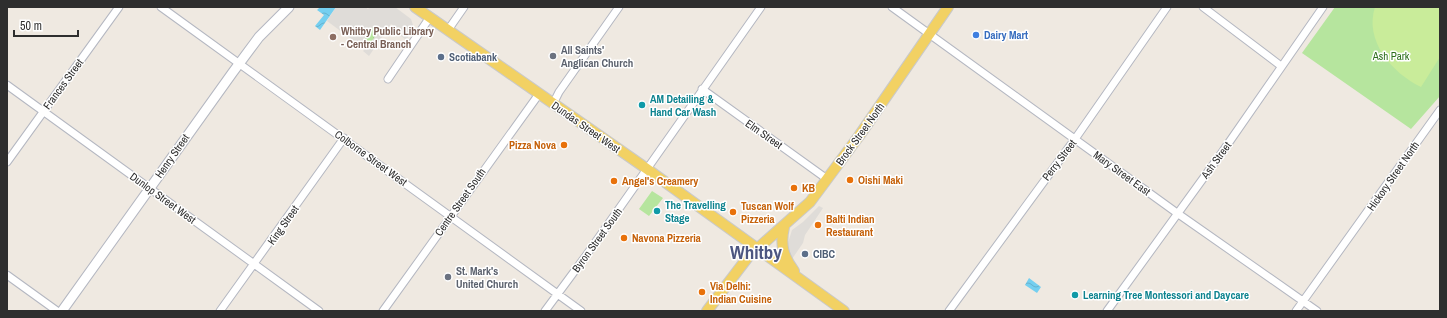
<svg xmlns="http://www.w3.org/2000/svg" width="1447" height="318" font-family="'Archivo Narrow',sans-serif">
<defs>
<pattern id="grass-dots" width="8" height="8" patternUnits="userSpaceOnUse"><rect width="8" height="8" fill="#b6e59e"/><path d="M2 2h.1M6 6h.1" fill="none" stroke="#9dc588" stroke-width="1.8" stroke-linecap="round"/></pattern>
<pattern id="water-waves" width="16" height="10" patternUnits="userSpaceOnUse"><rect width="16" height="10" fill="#75cff0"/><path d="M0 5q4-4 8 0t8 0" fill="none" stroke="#66b2ce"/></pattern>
</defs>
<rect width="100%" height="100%" fill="#efe9e1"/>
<path fill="url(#grass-dots)" d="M373,26L379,31L367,48L361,44Z"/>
<path fill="#b6e59e" d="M1335,7H1440V96L1411,129L1302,53Z
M652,191L663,198L649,216L639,209Z"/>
<path fill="#c9ec9a" d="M1375,7H1440V57L1421,87C1392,73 1364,41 1375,7Z"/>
<path fill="#dfdcd8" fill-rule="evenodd" d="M336,7H365L368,9L370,7H395L411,19L413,25L412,32L406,40L401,36L403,33L391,24L369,56L363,51L365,49L327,21ZM373,27L379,31L367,48L361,43Z
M819,206L823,208L805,235L803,243L792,259L787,246L792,230L803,222Z"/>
<path fill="url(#water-waves)" d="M320,7H336L320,30L315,26L324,15L317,10Z
M1029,278L1041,287L1037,293L1025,285Z"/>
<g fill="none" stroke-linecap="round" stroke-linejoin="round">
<defs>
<path id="street" d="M161,7L581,311
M892,7L1177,213L1317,311
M1203,7L1281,66
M448,30L464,7
M388,79L430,17
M7,85L319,311
M702,89L827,179
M553,104L559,92L619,7
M7,162L119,7
M7,275L57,311
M220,311L344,138
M383,311L539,94
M545,311L585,257L761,7
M949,311L1075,139L1167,7
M1107,311L1223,151L1323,7
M1296,311L1440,110"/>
<path id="secondary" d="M62,311L233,72L259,37L289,7"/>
<path id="primary" d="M415,7L647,169L844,311
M784,227C780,245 783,256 794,271
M707,311L748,257L810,202L859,136L948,7"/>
</defs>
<use href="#street" stroke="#b4b7c1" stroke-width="9"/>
<use href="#secondary" stroke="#b4b7c1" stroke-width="11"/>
<use href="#primary" stroke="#c9c9c9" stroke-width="12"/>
<use href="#street" stroke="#fff" stroke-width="7"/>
<use href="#secondary" stroke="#fff" stroke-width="9"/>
<use href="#primary" stroke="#f2d163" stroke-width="10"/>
</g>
<circle fill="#3f7fe0" stroke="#fff" stroke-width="1.5" cx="976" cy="35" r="4"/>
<circle fill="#8d6e63" stroke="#fff" stroke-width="1.5" cx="333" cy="37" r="4"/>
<g fill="#6b7280" stroke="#fff" stroke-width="1.5">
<circle cx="553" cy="56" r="4"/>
<circle cx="448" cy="277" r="4"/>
</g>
<g fill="#5c6f8a" stroke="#fff" stroke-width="1.5">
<circle cx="441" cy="57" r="4"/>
<circle cx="805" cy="254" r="4"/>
</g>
<g fill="#0f9aa8" stroke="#fff" stroke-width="1.5">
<circle cx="642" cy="105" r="4"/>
<circle cx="657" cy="211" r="4"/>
<circle cx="1075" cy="295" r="4"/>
</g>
<g fill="#e8710a" stroke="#fff" stroke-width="1.5">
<circle cx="564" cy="145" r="4"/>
<circle cx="850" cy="180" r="4"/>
<circle cx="614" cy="181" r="4"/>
<circle cx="794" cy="188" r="4"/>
<circle cx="733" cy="212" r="4"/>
<circle cx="818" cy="225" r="4"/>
<circle cx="624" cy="238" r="4"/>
<circle cx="702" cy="292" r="4"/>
</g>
<g text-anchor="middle" stroke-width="3" stroke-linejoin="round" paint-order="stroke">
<g font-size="11" font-weight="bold" fill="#785e54" stroke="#fff" text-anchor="start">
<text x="341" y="35">Whitby Public Library<tspan x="341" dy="13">- Central Branch</tspan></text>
</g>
<g font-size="11" font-weight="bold" fill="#366cbe" stroke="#fff" text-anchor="start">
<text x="984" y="39">Dairy Mart</text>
</g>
<g font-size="11" font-weight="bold" fill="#5b616d" stroke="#fff" text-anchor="start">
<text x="561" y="54">All Saints'<tspan x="561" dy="13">Anglican Church</tspan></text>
<text x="456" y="275">St. Mark's<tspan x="456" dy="13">United Church</tspan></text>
</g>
<g font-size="11" fill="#2c6e1b" stroke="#fff">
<text x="1391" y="60">Ash Park</text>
</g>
<g font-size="11" font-weight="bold" fill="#4e5e75" stroke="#fff" text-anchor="start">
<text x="449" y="61">Scotiabank</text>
<text x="813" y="258">CIBC</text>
</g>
<g font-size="11" fill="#2e2e2e" stroke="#fff">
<text transform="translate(63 84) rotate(-54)" y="4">Frances Street</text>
<text transform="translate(586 127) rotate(35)" y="4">Dundas Street West</text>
<text transform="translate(764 134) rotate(35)" y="4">Elm Street</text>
<text transform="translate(860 134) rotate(-54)" y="4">Brock Street North</text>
<text transform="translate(172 156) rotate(-55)" y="4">Henry Street</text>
<text transform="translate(371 158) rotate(36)" y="4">Colborne Street West</text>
<text transform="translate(1059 160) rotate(-53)" y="4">Perry Street</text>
<text transform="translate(1216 160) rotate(-54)" y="4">Ash Street</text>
<text transform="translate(1122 173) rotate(36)" y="4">Mary Street East</text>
<text transform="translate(1393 176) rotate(-55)" y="4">Hickory Street North</text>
<text transform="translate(163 198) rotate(36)" y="4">Dunlop Street West</text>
<text transform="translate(460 202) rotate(-55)" y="4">Centre Street South</text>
<text transform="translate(283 225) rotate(-55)" y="4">King Street</text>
<text transform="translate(597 240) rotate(-54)" y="4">Byron Street South</text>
</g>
<g font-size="11" font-weight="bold" fill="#0d838f" stroke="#fff" text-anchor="start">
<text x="650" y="103">AM Detailing &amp;<tspan x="650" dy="13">Hand Car Wash</tspan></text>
<text x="665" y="209">The Travelling<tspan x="665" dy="13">Stage</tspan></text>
<text x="1083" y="299">Learning Tree Montessori and Daycare</text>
</g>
<g font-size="11" font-weight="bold" fill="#c56008" stroke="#fff" text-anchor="start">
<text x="556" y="149" text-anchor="end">Pizza Nova</text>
<text x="858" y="184">Oishi Maki</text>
<text x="622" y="185">Angel's Creamery</text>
<text x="802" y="192">KB</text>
<text x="741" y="210">Tuscan Wolf<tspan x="741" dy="13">Pizzeria</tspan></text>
<text x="826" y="223">Balti Indian<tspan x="826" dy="13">Restaurant</tspan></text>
<text x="632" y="242">Navona Pizzeria</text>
<text x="710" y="290">Via Delhi:<tspan x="710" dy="13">Indian Cuisine</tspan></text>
</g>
<g font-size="19" font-weight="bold" fill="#4d5680" stroke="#fff">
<text x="756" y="259">Whitby</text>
</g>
</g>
<rect width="1447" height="318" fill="none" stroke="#2e2e2e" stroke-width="16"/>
<path d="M14 30v6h64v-6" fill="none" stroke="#2e2e2e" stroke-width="2"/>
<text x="20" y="30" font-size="12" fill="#2e2e2e" stroke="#ffffff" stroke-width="3" paint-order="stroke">50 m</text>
</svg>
